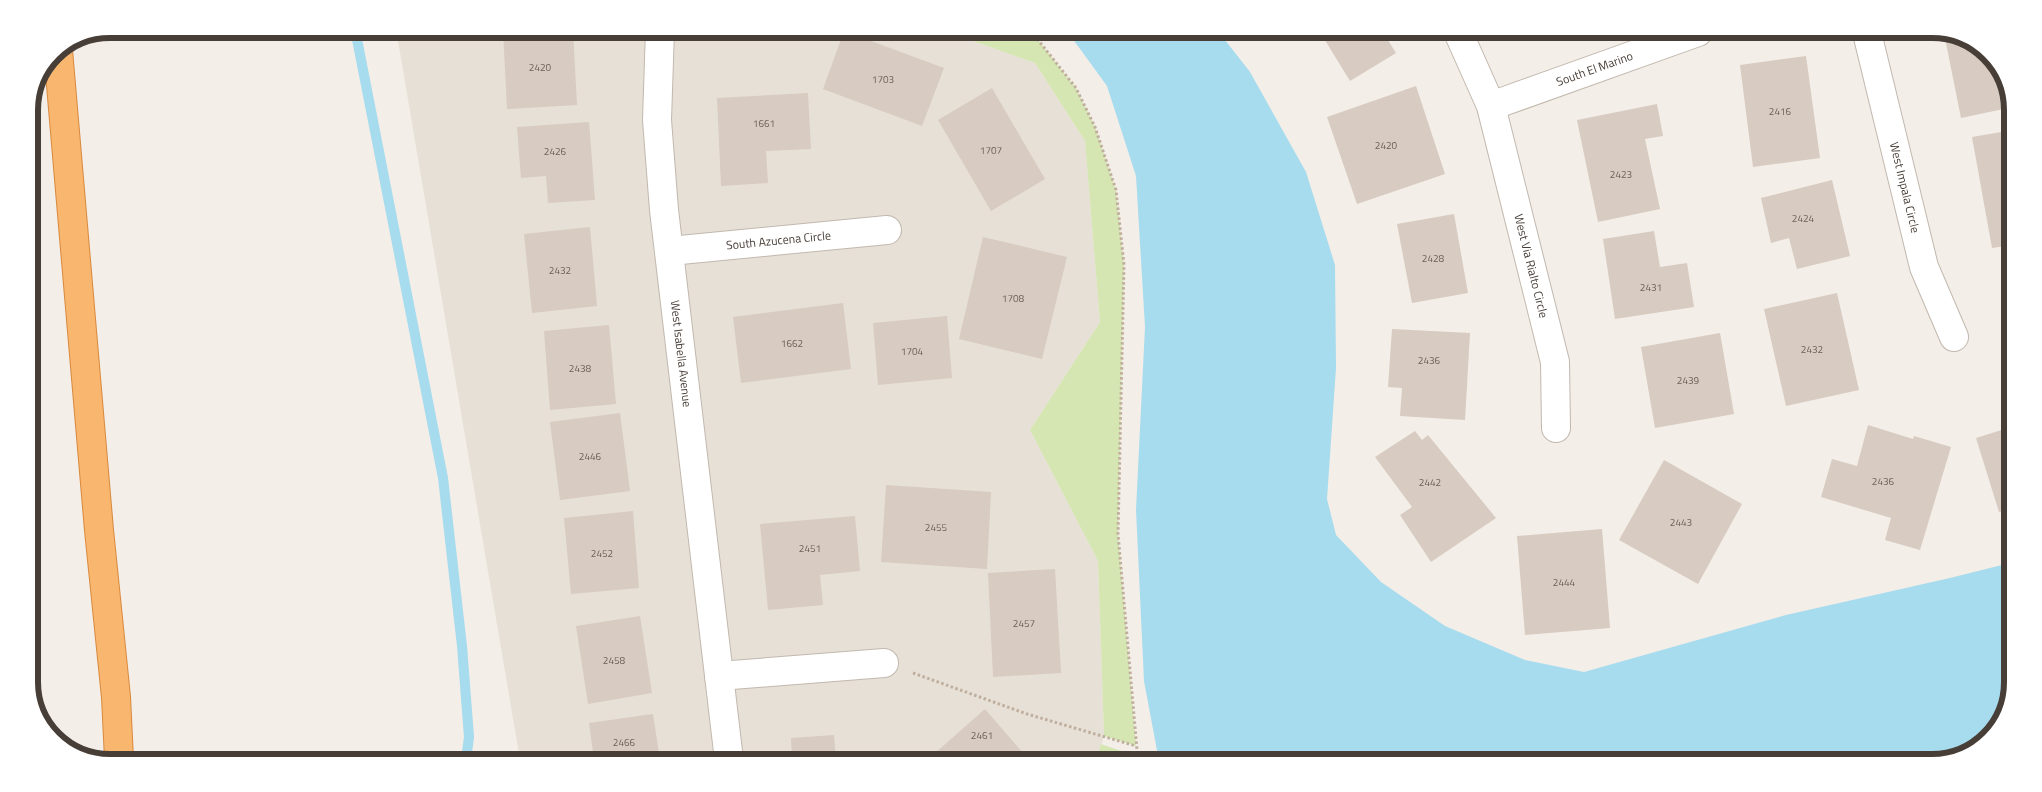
<svg xmlns="http://www.w3.org/2000/svg" width="2042" height="792" font-family="'Titillium Web',sans-serif">
<rect width="100%" height="100%" fill="#f3eee8"/>
<path fill="#e7e0d6" d="M396,29L945,31L1035,63L1085,141L1100,322L1030,430L1098,561L1104,736L1097,761L520,760Z"/>
<path fill="#d6e6b3" d="M945,31H1031L1076,88L1095,127L1116,190L1124,265L1118,534L1136,746L1104,736L1098,561L1030,430L1100,322L1085,141L1035,63Z
M1101,744L1136,756L1138,761H1097Z"/>
<path fill="#a7dbee" d="M1067,31H1218L1250,72L1306,172L1335,265L1336,368L1327,499L1336,535L1381,582L1445,626L1525,660L1584,672L1786,615L1950,578L2010,563L2009,709L1982,747L1933,763L1159,761L1144,681L1136,510L1145,327L1136,176L1107,86Z"/>
<g fill="none" stroke-linecap="round" stroke-linejoin="round">
<path stroke="#a7dbee" stroke-width="10" d="M355,29L443,478L462,646L469,737L466,760"/>
</g>
<path fill="#d8cbc1" d="M503,30H573L577,105L507,109Z
M844,31L944,68L922,126L823,89Z
M1320,32H1383L1396,53L1350,81Z
M1539,32H1563L1544,41Z
M1944,33H1959L1997,60L2013,107L1961,118Z
M1806,56L1820,158L1753,167L1740,65Z
M1416,86L1445,174L1357,204L1327,117Z
M992,88L1045,179L991,211L938,120Z
M808,93L811,149L766,151L768,183L721,186L717,98Z
M1657,104L1663,136L1645,139L1660,209L1598,222L1577,120Z
M589,122L595,200L548,203L546,176L521,178L517,127Z
M2013,130L2012,245L1992,248L1972,137Z
M1832,180L1850,256L1797,269L1789,238L1771,243L1761,198Z
M1454,214L1468,293L1412,303L1397,224Z
M590,227L597,306L532,313L524,234Z
M1654,231L1660,267L1687,263L1694,307L1615,319L1603,239Z
M983,237L1067,257L1042,359L959,339Z
M1837,293L1859,390L1786,406L1764,309Z
M843,303L851,369L741,383L733,317Z
M947,316L952,378L878,385L873,323Z
M609,325L616,404L550,410L544,331Z
M1392,329L1470,333L1465,420L1400,416L1402,388L1388,387Z
M1720,333L1734,414L1655,428L1641,347Z
M620,413L630,491L560,500L550,422Z
M1868,425L1913,439L1914,436L1951,447L1920,550L1885,540L1891,518L1821,497L1832,459L1857,466Z
M2011,427L2010,509L1999,512L1976,438Z
M1415,431L1422,440L1428,435L1496,518L1431,562L1400,515L1412,507L1375,457Z
M1664,460L1742,504L1698,584L1619,540Z
M886,485L991,492L987,569L881,562Z
M633,511L639,588L571,594L564,518Z
M855,516L860,571L820,575L823,605L768,610L760,524Z
M1602,529L1610,628L1525,635L1517,536Z
M1055,569L1061,673L993,677L988,573Z
M640,616L652,693L588,704L576,626Z
M985,709L1030,761H926Z
M653,714L660,760H594L589,723Z
M834,735L836,761H792L791,738Z"/>
<g fill="none" stroke-linecap="round" stroke-linejoin="round">
<defs>
<g id="street">
<path id="s1" d="M660,30L657,120L664,210L729,760"/>
<path id="s2" d="M1458,32L1491,106L1555,362L1556,428"/>
<path id="s3" d="M1867,33L1924,267L1954,337"/>
<path id="s4" d="M1491,106L1698,32"/>
<path id="s5" d="M670,251L887,230"/>
<path d="M719,676L884,663"/>
</g>
<path id="highway" d="M58,50L99,530L116,697L119,759"/>
</defs>
<use href="#street" stroke="#c2b8ae" stroke-width="30"/>
<use href="#highway" stroke="#d8893e" stroke-width="30"/>
<path stroke="#c0ae9d" stroke-width="3" stroke-dasharray="2.5 2.5" stroke-linecap="butt" d="M1031,31L1076,88L1095,127L1116,190L1124,265L1118,534L1138,761
M913,673L1027,714L1136,746"/>
<use href="#street" stroke="#fff" stroke-width="28"/>
<use href="#highway" stroke="#f8b66e" stroke-width="28"/>
</g>
<g text-anchor="middle" stroke-width="4" stroke-linejoin="round" paint-order="stroke">
<g font-size="10" fill="#6b615a">
<text x="540" y="71">2420</text>
<text x="883" y="83">1703</text>
<text x="1780" y="115">2416</text>
<text x="764" y="127">1661</text>
<text x="1386" y="149">2420</text>
<text x="991" y="154">1707</text>
<text x="555" y="155">2426</text>
<text x="1621" y="178">2423</text>
<text x="1803" y="222">2424</text>
<text x="1433" y="262">2428</text>
<text x="560" y="274">2432</text>
<text x="1651" y="291">2431</text>
<text x="1013" y="302">1708</text>
<text x="792" y="347">1662</text>
<text x="1812" y="353">2432</text>
<text x="912" y="355">1704</text>
<text x="1429" y="364">2436</text>
<text x="580" y="372">2438</text>
<text x="1688" y="384">2439</text>
<text x="590" y="460">2446</text>
<text x="1883" y="485">2436</text>
<text x="1430" y="486">2442</text>
<text x="1681" y="526">2443</text>
<text x="936" y="531">2455</text>
<text x="810" y="552">2451</text>
<text x="602" y="557">2452</text>
<text x="1564" y="586">2444</text>
<text x="1024" y="627">2457</text>
<text x="614" y="664">2458</text>
<text x="982" y="739">2461</text>
<text x="624" y="746">2466</text>
</g>
<g font-size="12" fill="#473e37" stroke="#fff">
<text dy="4" stroke="none"><textPath href="#s4" startOffset="110">South El Marino</textPath></text>
<text dy="4" stroke="none"><textPath href="#s3" startOffset="159">West Impala Circle</textPath></text>
<text dy="4" stroke="none"><textPath href="#s5" startOffset="109">South Azucena Circle</textPath></text>
<text dy="4" stroke="none"><textPath href="#s2" startOffset="246">West Via Rialto Circle</textPath></text>
<text dy="4" stroke="none"><textPath href="#s1" startOffset="325">West Isabella Avenue</textPath></text>
</g>
</g>
<path d="M0 0H2042V792H0ZM110 38H1932A72 72 0 0 1 2004 110V682A72 72 0 0 1 1932 754H110A72 72 0 0 1 38 682V110A72 72 0 0 1 110 38Z" fill="#fff" fill-rule="evenodd"/>
<path fill="none" stroke="#473e37" stroke-width="6" d="M110 38H1932A72 72 0 0 1 2004 110V682A72 72 0 0 1 1932 754H110A72 72 0 0 1 38 682V110A72 72 0 0 1 110 38Z"/>
</svg>
